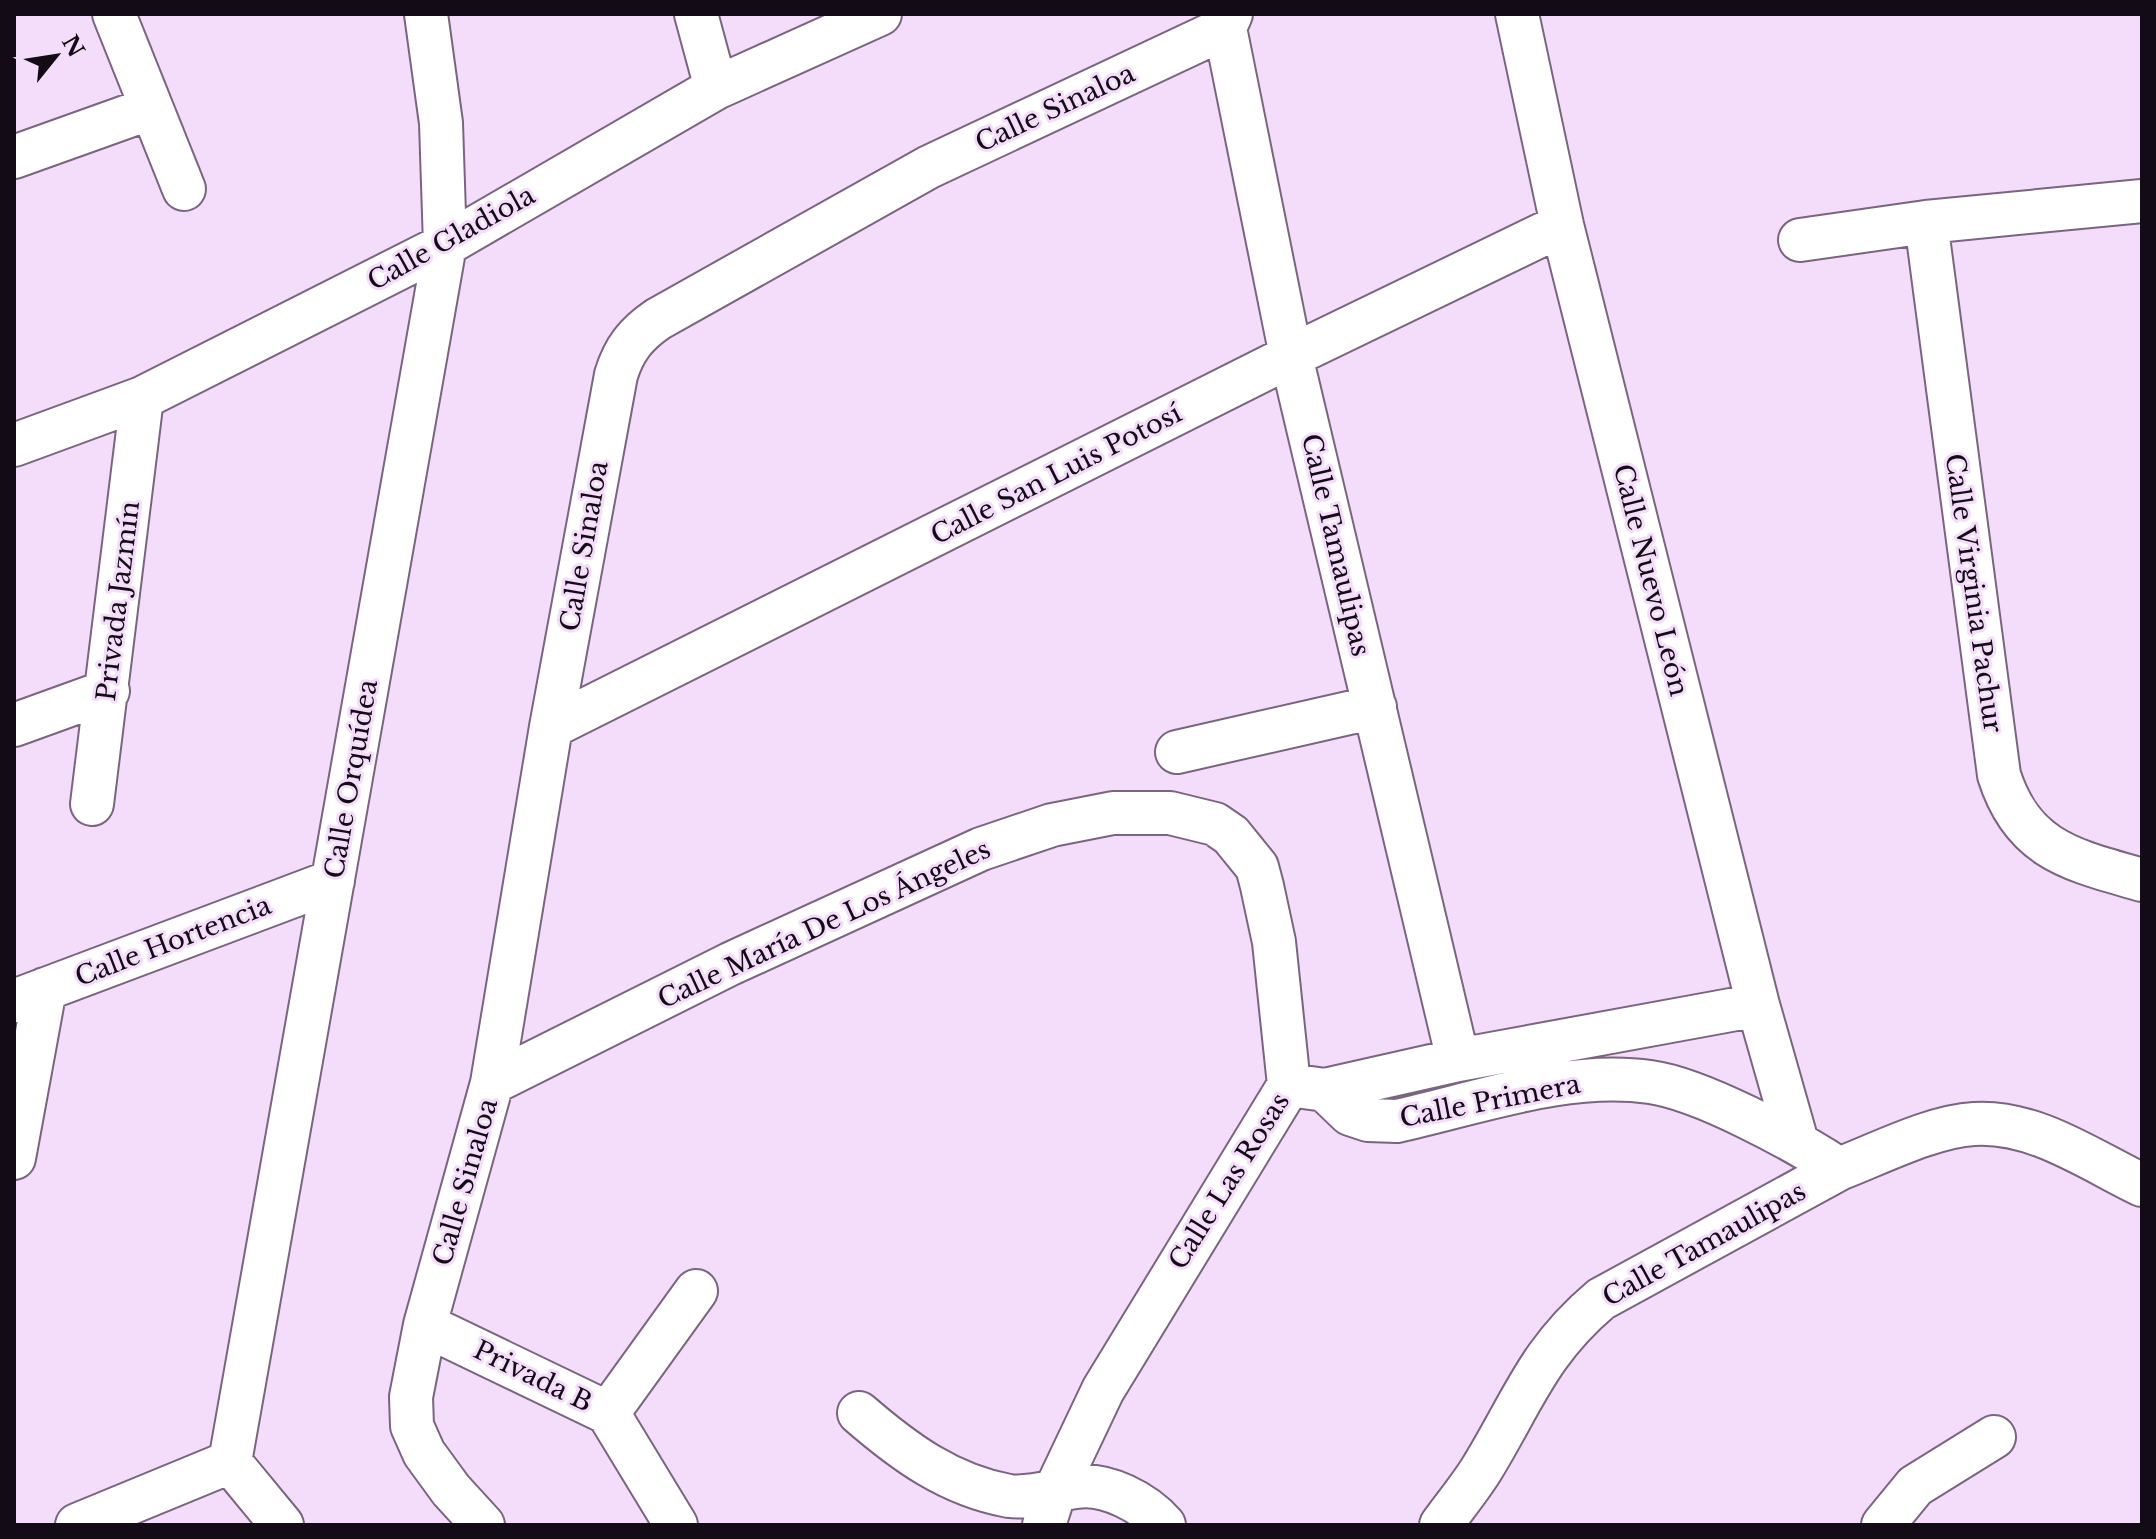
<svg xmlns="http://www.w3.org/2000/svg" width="2156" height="1539" font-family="'Libre Baskerville',serif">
<rect width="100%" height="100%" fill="#f4ddfa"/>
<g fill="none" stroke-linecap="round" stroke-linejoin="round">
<defs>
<path id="street" d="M114,14L184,189
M696,14L716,88
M1517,14L1562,225L1758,1005L1797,1142
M1225,28L1291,356L1458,1060
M14,157L151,108
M1926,222L1999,775C2023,851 2073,860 2142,880
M1800,240L1926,222L2142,201
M14,445L142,398L445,245L716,88L880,14
M14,725L108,691
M551,727L1291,356L1562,225
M1177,752L1375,707
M92,804L142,398
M14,1001L333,881
M492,1083L730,964L981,849L1052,825L1113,813H1170L1215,824L1231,835L1257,867L1262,886L1274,942L1289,1085L1103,1390L1055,1491L1044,1525
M1289,1085L1325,1090L1350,1114L1368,1120L1397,1121C1478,1103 1567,1070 1650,1082C1701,1089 1795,1140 1839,1169C1878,1154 1933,1126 1974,1124C2034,1120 2090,1160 2142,1185
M1325,1090L1458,1060L1758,1005
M14,1158L45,989
M425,1325L608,1413L676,1525
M608,1413L696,1291
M859,1413C904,1452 949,1485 1009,1496C1031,1499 1055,1490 1076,1487C1106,1482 1145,1503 1164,1525
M77,1525L230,1462
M282,1525L230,1462L445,245L441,123L426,14
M483,1525L451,1490L424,1453L412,1426L411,1397L425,1325L492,1083L551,727L616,375C624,349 636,334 658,319L929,167L1225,28L1231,14
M1441,1525C1454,1507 1469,1489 1481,1470C1523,1402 1537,1353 1601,1299L1839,1169
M1883,1525L1915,1486L1994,1437"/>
</defs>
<use href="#street" stroke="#79657e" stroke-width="46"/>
<use href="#street" stroke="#fff" stroke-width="42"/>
</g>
<g text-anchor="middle" stroke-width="6" stroke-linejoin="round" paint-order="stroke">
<g font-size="26" fill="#130b15" stroke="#f4ddfa">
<text transform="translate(1055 108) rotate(-25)" y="9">Calle Sinaloa</text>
<text transform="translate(451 238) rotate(-29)" y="9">Calle Gladiola</text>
<text transform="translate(1056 474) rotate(-27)" y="9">Calle San Luis Potosí</text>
<text transform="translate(1336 545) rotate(77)" y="9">Calle Tamaulipas</text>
<text transform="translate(584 546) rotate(-80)" y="9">Calle Sinaloa</text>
<text transform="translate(1651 580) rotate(76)" y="9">Calle Nuevo León</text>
<text transform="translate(1974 593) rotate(82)" y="9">Calle Virginia Pachur</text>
<text transform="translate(118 601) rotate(-83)" y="9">Privada Jazmín</text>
<text transform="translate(351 779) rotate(-80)" y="9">Calle Orquídea</text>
<text transform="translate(824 924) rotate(-25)" y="9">Calle María De Los Ángeles</text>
<text transform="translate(173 941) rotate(-21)" y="9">Calle Hortencia</text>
<text transform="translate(1490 1101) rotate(-11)" y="9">Calle Primera</text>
<text transform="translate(1229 1181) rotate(-58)" y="9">Calle Las Rosas</text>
<text transform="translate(465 1182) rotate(-74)" y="9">Calle Sinaloa</text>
<text transform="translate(1704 1244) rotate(-29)" y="9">Calle Tamaulipas</text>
<text transform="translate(533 1376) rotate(26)" y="9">Privada B</text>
</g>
</g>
<rect width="2156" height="1539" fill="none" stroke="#130b15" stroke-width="32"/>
<g transform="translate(56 56) rotate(60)" stroke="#f4ddfa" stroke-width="6" paint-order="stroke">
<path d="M0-6L14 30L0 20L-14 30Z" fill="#130b15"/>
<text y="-12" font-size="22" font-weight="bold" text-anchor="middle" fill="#130b15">N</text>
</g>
</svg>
